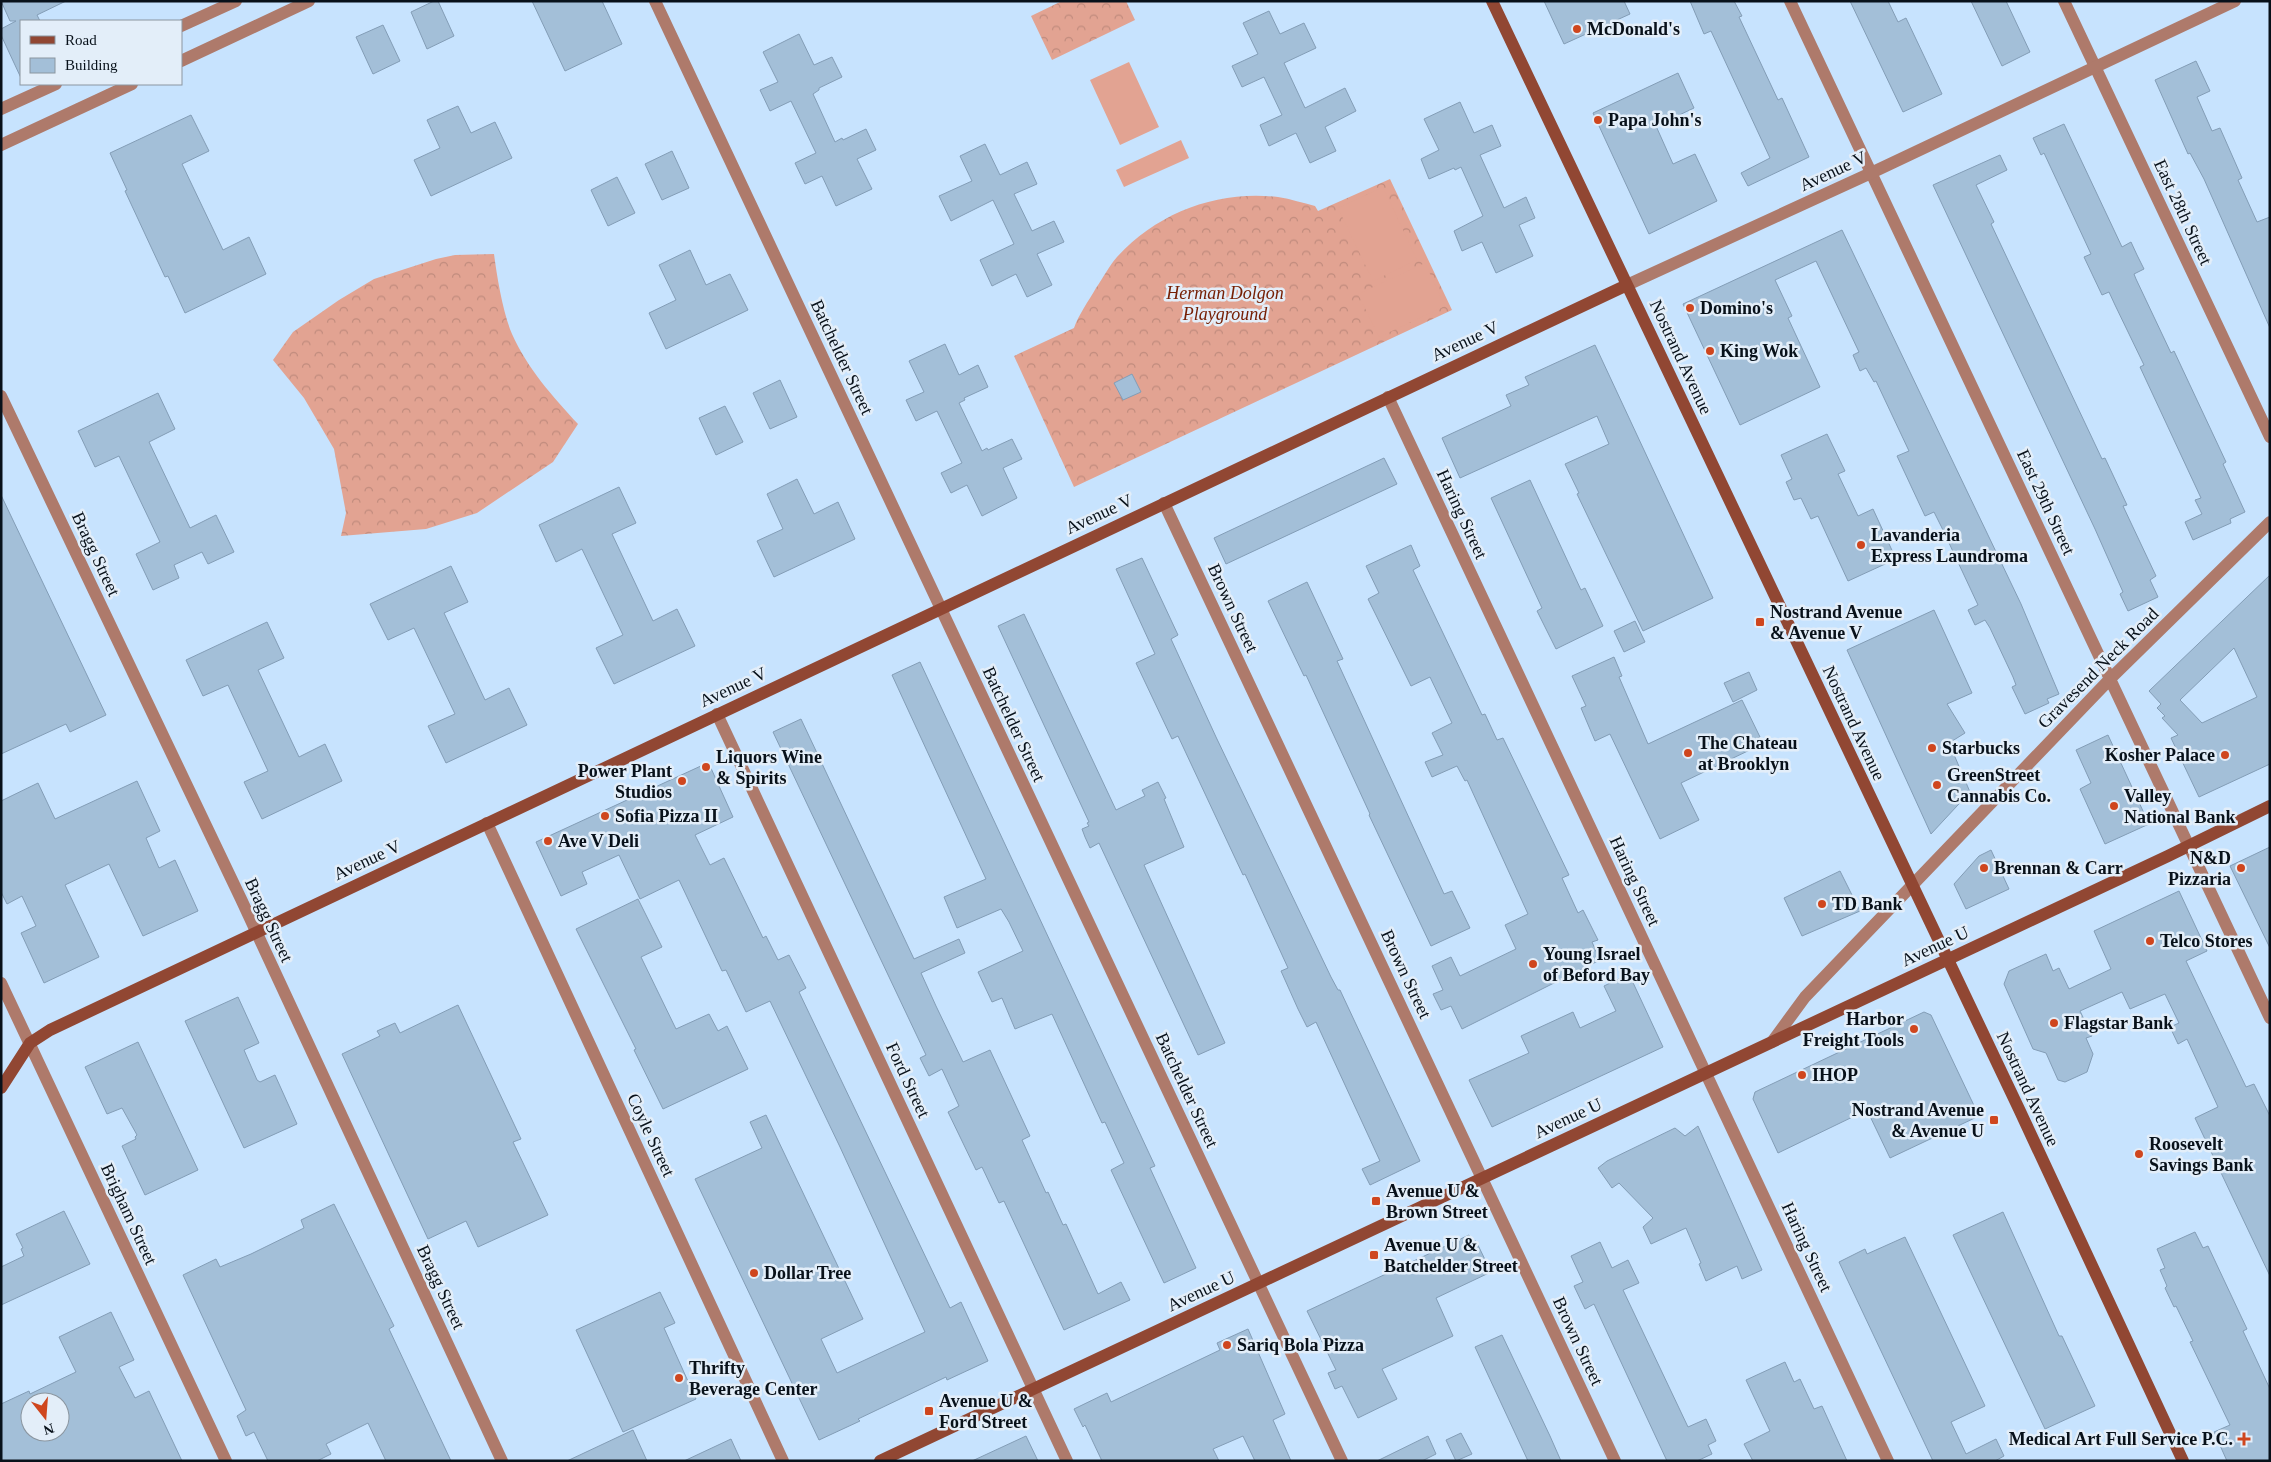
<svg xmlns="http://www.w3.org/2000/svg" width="2271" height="1462" font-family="'Times New Roman',serif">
<defs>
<pattern id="forest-crowns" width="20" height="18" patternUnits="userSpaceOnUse" patternTransform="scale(1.25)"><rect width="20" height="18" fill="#e2a392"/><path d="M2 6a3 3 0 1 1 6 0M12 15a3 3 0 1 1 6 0" fill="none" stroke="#c08b7d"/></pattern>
</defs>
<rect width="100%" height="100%" fill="#c7e3fe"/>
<path fill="url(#forest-crowns)" d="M1062,1H1126L1135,20L1052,60L1031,16Z
M1390,179L1452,310L1074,487L1014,356L1074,328C1079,314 1088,302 1096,288C1103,278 1109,266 1117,257C1158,212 1218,190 1278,197C1291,199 1303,203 1315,206L1318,211Z
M494,254C497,277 503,313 512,334C527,368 553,397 578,424L553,462L477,513L426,529L341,536L346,513L334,449L304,398L273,360L293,332L339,300L374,279L436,259L455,255Z"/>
<path fill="#e2a392" d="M1129,62L1159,127L1120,145L1090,80Z
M1181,140L1189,158L1124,187L1116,170Z
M1383,187L1417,260L1373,281L1338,208Z
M1425,263L1445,306L1379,337L1358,294Z"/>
<path fill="#a3bfd8" stroke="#839db6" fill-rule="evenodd" d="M1,1H66L37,15L40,21H21V78L1,35V29L16,21H10Z
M434,1H438L454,36L427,49L411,12Z
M532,1H602L622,44L565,71Z
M1544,1H1624L1630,14L1564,44Z
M1690,1H1734L1742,16L1739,17L1778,100L1782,98L1809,157L1748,186L1741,173L1770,158L1711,31L1704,34Z
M1850,1H1888L1898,22L1906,18L1942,94L1903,112Z
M1971,1H2006L2030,52L2002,66Z
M1269,11L1280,34L1304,23L1316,48L1284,63L1305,108L1345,88L1356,111L1325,127L1336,151L1310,163L1296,133L1269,146L1260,125L1282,115L1264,77L1242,87L1232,66L1258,54L1243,23Z
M383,25L400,61L373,74L356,37Z
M799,34L814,65L832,57L842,77L819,88V90L813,94L835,142L842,138L843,140L866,129L876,150L857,159L872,189L836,206L822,176L805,184L795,163L816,153L791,101L770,111L760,90L778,82L763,52Z
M2196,61L2210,91L2197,97L2212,131L2220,128L2242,178L2238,180L2257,222L2270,217V328L2204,179L2190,153L2188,154L2155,80Z
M1678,73L1694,108L1656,126L1673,164L1695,154L1717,201L1649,234L1593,113Z
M1460,102L1474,133L1492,125L1501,146L1480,155L1504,208L1526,197L1535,218L1519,225L1533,256L1496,273L1482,242L1462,251L1454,231L1483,216L1461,167L1455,170L1454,168L1429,179L1421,159L1439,150L1424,119Z
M458,106L471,133L495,122L512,158L431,196L414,160L440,148L427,120Z
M191,115L209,151L182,164L223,250L249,237L266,274L185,313L168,276L165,277L125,191L127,190L110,153Z
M2064,124L2122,247L2131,242L2137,255L2144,269L2134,274L2136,279L2171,353L2174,351L2226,462L2223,464L2245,512L2230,519L2231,523L2193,540L2185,522L2202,514L2195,500L2201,498L2140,367L2144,365L2115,305L2109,292L2102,295L2084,257L2091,254L2044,153L2041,155L2033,138Z
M985,144L1000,175L1027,162L1037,184L1014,194L1032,231L1054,221L1064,242L1037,254L1052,285L1027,297L1016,274L992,286L980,260L1014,244L993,200L951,221L939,196L972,181L960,156Z
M672,151L689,188L662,200L645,164Z
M2000,155L2007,170L1976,185L1994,222L1991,224L2102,459L2105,458L2127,505L2123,506L2156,576L2150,580L2158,597L2128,611L2120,594L2123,592L2095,529L1933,185Z
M617,177L635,213L608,226L591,190Z
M1842,230L2021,604L2059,694L2047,699L2049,703L2025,714L2012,687L2016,685L2013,677L1990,628L1985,620L1975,625L1968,610L1978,605L1942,528L1934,512L1925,516L1897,456L1909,451L1876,381L1874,382L1866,368L1860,371L1853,355L1859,352L1816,261L1775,280L1792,316L1788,318L1820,387L1740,425L1683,304Z
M690,250L706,285L730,274L748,310L666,349L649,313L676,300L659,265Z
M945,344L959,375L978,365L988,387L964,398L965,400L959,403L982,451L987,448L988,450L1012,439L1022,459L1003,468L1017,498L982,516L967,485L951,493L941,473L962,463L937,411L916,421L906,400L924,392L909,361Z
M1595,345L1713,598L1643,631L1577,494L1579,493L1565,464L1609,444L1597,416L1460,478L1442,438L1511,406L1506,395L1529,385L1525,377Z
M1132,374L1141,392L1123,400L1114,383Z
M780,380L797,417L770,429L753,393Z
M158,393L175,429L149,442L190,528L216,515L234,552L208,564L202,552L174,565L179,578L153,590L136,554L160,542L119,456L95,467L78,431Z
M725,406L743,442L716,455L699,418Z
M1827,434L1845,471L1838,474L1858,516L1873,509L1896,559L1848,581L1818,516L1811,519L1801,498L1794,500L1786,482L1792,479L1781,455Z
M1384,458L1397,484L1226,564L1214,538Z
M797,479L814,514L838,502L855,539L774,577L757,541L783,529L767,494Z
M1530,480L1581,590L1585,588L1603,626L1556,649L1537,611L1542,608L1491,498Z
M619,487L636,523L612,534L653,621L677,609L695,646L614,684L596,648L623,635L582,549L556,562L539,525Z
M1,495L106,715L70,732L66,724L1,754Z
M1411,545L1420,566L1413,570L1482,715L1485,714L1497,740L1503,738L1518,769L1569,875L1562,878L1578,913L1583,910L1598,940L1592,942L1600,960L1462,1029L1451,1006L1441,1010L1433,994L1443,990L1432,966L1451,957L1460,976L1516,949L1505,925L1528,914L1467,780L1465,781L1457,766L1432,777L1425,762L1443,755L1432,733L1452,723L1430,677L1411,686L1368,599L1379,593L1366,566Z
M1142,558L1178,635L1171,639L1216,737L1331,977L1338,990H1340L1420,1161L1370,1185L1362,1169L1380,1161L1316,1022L1307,1027L1298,1009L1281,971L1288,968L1245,874L1243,875L1178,736L1172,739L1136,663L1155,654L1116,569Z
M451,566L468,602L444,613L485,700L509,688L527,725L446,763L428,726L455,714L414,628L388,640L370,604Z
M2270,575V764L2199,797L2171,738L2178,735L2162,718L2165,716L2157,708L2161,704L2149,691ZM2234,648L2257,697L2202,723L2180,700Z
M1307,582L1343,659L1337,661L1444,894L1452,891L1470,928L1431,946L1369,815L1370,814L1306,675L1304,676L1268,601Z
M1934,610L1972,693L1947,704L1965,733L1949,743L1970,792L1931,834L1847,650Z
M1024,614L1116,810L1145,796L1142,790L1158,782L1166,798L1164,799L1184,847L1144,865L1225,1043L1198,1055L1099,843L1090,848L1085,837L1082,829L1089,826L1087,823L1089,822L998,626Z
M1635,621L1645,642L1624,652L1614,631Z
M267,622L284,658L258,670L299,757L325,744L342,781L262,819L244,782L268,771L228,685L203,696L186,660Z
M1614,657L1622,676L1619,677L1648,744L1742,700L1760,737L1751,741L1754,748L1681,783L1699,820L1660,839L1610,734L1595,741L1581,708L1586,706L1572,676Z
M920,662L1155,1166L1150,1168L1196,1268L1164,1283L1111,1170L1124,1163L1105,1122L1102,1123L1052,1014L1015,1029L1002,998L992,1002L978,972L1023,951L1009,922L1001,909L957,928L944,897L986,879L892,675Z
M1749,672L1757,690L1733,702L1724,683Z
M801,719L914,959L959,939L965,953L921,973L936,1006L963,1062L990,1050L1030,1136L1022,1140L1046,1193L1048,1192L1063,1225L1066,1224L1098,1294L1121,1282L1130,1300L1064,1330L1004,1201L999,1203L982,1167L976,1170L948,1112L959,1106L942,1069L929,1076L920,1058L926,1055L773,732Z
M2108,735L2149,824L2105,844L2080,789L2091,783L2076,750Z
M703,765L710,766L733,817L695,835L710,865L724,858L763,938L766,936L778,960L789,955L806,988L799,992L950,1308L961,1302L988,1361L947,1380L946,1377L858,1419L860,1421L819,1440L695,1179L762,1148L750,1122L766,1115L863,1319L821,1339L837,1373L925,1332L840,1147L770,1001L746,1012L726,970L722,971L679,880L640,899L619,855L582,872L587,884L561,896L536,842Z
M137,781L160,831L146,838L159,868L175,860L198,911L143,936L109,864L65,885L99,957L44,983L21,933L36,926L22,896L7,904L1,892V801L38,783L55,819Z
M2270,847V948L2230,866Z
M1991,850L2009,889L1966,909L1954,884L1979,856Z
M1840,871L1860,911L1802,936L1784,898Z
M2179,891L2207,951L2186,961L2246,1087L2254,1084L2270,1116V1276L2195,1118L2218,1107L2187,1039L2178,1044L2170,1027L2179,1023L2165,994L2130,1009L2122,992L2080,1011L2092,1036L2086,1038L2093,1054L2087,1072L2065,1082L2058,1080L2046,1053L2033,1049L2004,984L2009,971L2046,954L2053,971L2059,968L2069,989L2111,969L2094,931Z
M638,899L662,947L641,957L676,1029L709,1014L718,1031L727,1026L748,1069L663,1109L634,1050L636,1049L576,929Z
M1629,974L1663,1047L1492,1127L1469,1080L1529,1053L1521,1036L1573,1012L1580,1028L1616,1011L1604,986Z
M238,997L259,1043L244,1050L257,1080L260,1082L275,1075L297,1124L244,1148L185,1021Z
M458,1005L521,1139L513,1142L548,1215L478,1247L466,1221L428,1239L342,1054L380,1036L377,1031L395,1023L400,1033Z
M1924,1012L1931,1015L1979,1116L1890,1158L1867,1110L1778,1153L1753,1099L1755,1092Z
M138,1042L198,1170L145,1195L122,1146L136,1139L135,1137L137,1135L122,1108L107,1114L85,1067Z
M1698,1126L1762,1270L1742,1279L1737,1266L1706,1281L1699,1264L1701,1263L1686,1228L1651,1244L1643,1227L1653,1218L1619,1183L1612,1188L1598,1168L1607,1161L1675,1128L1685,1136Z
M334,1204L394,1326L389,1329L451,1461H386L368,1423L326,1444L331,1454L317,1461H268L254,1432L246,1436L237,1416L246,1410L183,1275L216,1259L220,1267L251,1254L304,1228L301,1220Z
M64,1211L90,1264L1,1305V1267L24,1256L21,1249L23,1248L16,1234Z
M2003,1212L2059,1336H2062L2095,1406L2045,1429L1953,1235Z
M2195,1232L2203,1248L2208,1246L2247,1329L2243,1331L2270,1389V1461H2227L2214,1432L2230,1425L2190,1342L2193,1341L2176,1306L2174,1307L2165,1288L2167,1286L2160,1270L2165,1268L2157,1249Z
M1469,1235L1472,1242L1476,1241L1491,1272L1436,1298L1453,1336L1382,1369L1397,1399L1358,1418L1342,1386L1335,1389L1328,1373L1336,1370L1307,1311Z
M1905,1237L1985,1406L1951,1422L1966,1454L1996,1439L2004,1456L1995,1461H1933L1839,1262L1865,1249L1867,1254Z
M1600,1242L1612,1268L1628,1260L1639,1283L1623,1290L1688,1427L1706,1419L1716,1441L1708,1445L1712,1454L1697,1461H1667L1594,1304L1585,1309L1574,1286L1583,1282L1571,1256Z
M660,1292L675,1323L664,1328L696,1399L623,1432L576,1330Z
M111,1312L134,1360L119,1367L135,1398L149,1391L182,1461H1V1404L29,1391L30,1394L76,1372L59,1337ZM30,1402H60V1432H30Z
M1248,1329L1285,1414L1273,1420L1291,1461H1255L1243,1436L1213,1449L1219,1461H1102L1085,1425L1083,1427L1074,1409L1107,1393L1111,1402L1220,1350L1217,1343Z
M1502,1335L1550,1436L1561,1461H1528L1475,1347Z
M1785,1362L1794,1382L1800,1379L1814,1409L1822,1406L1847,1461H1753L1744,1444L1770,1431L1746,1380Z
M633,1430L647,1461H567Z
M1461,1433L1472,1454L1456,1461L1446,1440Z
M1026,1436L1038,1461H972Z
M1428,1436L1436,1454L1422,1461H1377Z
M731,1439L741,1461H684Z"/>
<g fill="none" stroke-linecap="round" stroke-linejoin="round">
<path stroke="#ae7a6b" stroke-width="12" d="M655,1L1342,1461
M1790,1L2270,1018
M2064,1L2270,437
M181,26L236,1
M181,61L309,1
M1,109L56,84
M1,145L132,84
M1,396L241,899L502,1461
M1388,397L1888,1461
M1164,503L1615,1461
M717,714L1067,1461
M487,823L783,1461
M1,983L226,1461
M1772,1042L1805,997L2110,679L2270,522"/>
<path stroke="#ae7a6b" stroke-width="12" d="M1627,285L1871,173L2235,1"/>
<path stroke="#914733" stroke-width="12" d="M1492,1L2019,1109L2183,1461
M1,1088L30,1043L50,1030L1627,285
M880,1461L2168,856L2270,806"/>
</g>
<g fill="#cf461e" stroke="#e3eef9" stroke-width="2">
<circle cx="1577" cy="29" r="5"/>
<circle cx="1598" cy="120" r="5"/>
<circle cx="1690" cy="308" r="5"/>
<circle cx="1710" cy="351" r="5"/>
<circle cx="1861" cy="545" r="5"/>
<rect x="1755" y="617" width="10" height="10" rx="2.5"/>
<circle cx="1932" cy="748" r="5"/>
<circle cx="1688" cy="753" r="5"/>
<circle cx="2225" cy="755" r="5"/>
<circle cx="706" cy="767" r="5"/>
<circle cx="682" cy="781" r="5"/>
<circle cx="1937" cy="785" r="5"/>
<circle cx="2114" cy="806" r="5"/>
<circle cx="605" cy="816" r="5"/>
<circle cx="548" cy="841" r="5"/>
<circle cx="1984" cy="868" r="5"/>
<circle cx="2241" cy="868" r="5"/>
<circle cx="1822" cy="904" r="5"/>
<circle cx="2150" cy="941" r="5"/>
<circle cx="1533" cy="964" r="5"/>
<circle cx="2054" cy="1023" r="5"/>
<circle cx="1914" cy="1029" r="5"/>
<circle cx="1802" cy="1075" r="5"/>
<rect x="1989" y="1115" width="10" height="10" rx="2.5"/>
<circle cx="2139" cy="1154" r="5"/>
<rect x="1371" y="1196" width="10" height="10" rx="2.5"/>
<rect x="1369" y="1250" width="10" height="10" rx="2.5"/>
<circle cx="754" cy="1273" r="5"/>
<circle cx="1227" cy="1345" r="5"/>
<circle cx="679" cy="1378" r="5"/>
<rect x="924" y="1406" width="10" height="10" rx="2.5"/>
<path d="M2241.5 1431.5h5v5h5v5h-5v5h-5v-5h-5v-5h5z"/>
</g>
<g text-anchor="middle" stroke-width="5" stroke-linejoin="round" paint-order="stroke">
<g font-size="18" font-weight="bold" fill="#08111a" stroke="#e3eef9" text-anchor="start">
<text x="1587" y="35">McDonald's</text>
<text x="1608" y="126">Papa John's</text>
<text x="1700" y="314">Domino's</text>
<text x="1720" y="357">King Wok</text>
<text x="1871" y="541">Lavanderia<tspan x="1871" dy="21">Express Laundroma</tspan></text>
<text x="1770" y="618">Nostrand Avenue<tspan x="1770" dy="21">&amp; Avenue V</tspan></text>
<text x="1698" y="749">The Chateau<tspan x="1698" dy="21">at Brooklyn</tspan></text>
<text x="1942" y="754">Starbucks</text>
<text x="2215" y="761" text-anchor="end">Kosher Palace</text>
<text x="716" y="763">Liquors Wine<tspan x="716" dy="21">&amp; Spirits</tspan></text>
<text x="672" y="777" text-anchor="end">Power Plant<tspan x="672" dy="21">Studios</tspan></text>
<text x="1947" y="781">GreenStreet<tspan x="1947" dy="21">Cannabis Co.</tspan></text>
<text x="2124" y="802">Valley<tspan x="2124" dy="21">National Bank</tspan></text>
<text x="615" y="822">Sofia Pizza II</text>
<text x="558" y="847">Ave V Deli</text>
<text x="2231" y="864" text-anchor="end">N&amp;D<tspan x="2231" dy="21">Pizzaria</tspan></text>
<text x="1994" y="874">Brennan &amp; Carr</text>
<text x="1832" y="910">TD Bank</text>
<text x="2160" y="947">Telco Stores</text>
<text x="1543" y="960">Young Israel<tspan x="1543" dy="21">of Beford Bay</tspan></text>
<text x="1904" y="1025" text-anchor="end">Harbor<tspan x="1904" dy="21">Freight Tools</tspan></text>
<text x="2064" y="1029">Flagstar Bank</text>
<text x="1812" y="1081">IHOP</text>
<text x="1984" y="1116" text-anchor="end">Nostrand Avenue<tspan x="1984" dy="21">&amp; Avenue U</tspan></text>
<text x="2149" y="1150">Roosevelt<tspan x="2149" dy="21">Savings Bank</tspan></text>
<text x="1386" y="1197">Avenue U &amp;<tspan x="1386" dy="21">Brown Street</tspan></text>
<text x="1384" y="1251">Avenue U &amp;<tspan x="1384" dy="21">Batchelder Street</tspan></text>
<text x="764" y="1279">Dollar Tree</text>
<text x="1237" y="1351">Sariq Bola Pizza</text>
<text x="689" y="1374">Thrifty<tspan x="689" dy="21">Beverage Center</tspan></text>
<text x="939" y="1407">Avenue U &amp;<tspan x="939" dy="21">Ford Street</tspan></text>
<text x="2233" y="1445" text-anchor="end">Medical Art Full Service P.C.</text>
</g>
<g font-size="18" fill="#08111a" stroke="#e3eef9">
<text transform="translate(1833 171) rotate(-25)" y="6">Avenue V</text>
<text transform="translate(2183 212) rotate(65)" y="6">East 28th Street</text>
<text transform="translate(1465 341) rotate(-25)" y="6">Avenue V</text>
<text transform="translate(842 357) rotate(65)" y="6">Batchelder Street</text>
<text transform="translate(1681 357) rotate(65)" y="6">Nostrand Avenue</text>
<text transform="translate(2046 502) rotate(65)" y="6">East 29th Street</text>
<text transform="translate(1099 514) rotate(-25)" y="6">Avenue V</text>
<text transform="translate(1462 514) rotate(65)" y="6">Haring Street</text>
<text transform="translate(96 554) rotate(65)" y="6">Bragg Street</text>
<text transform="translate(1233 608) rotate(65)" y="6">Brown Street</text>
<text transform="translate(2098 668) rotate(-45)" y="6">Gravesend Neck Road</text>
<text transform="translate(733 687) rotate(-25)" y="6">Avenue V</text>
<text transform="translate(1854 723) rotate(65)" y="6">Nostrand Avenue</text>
<text transform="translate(1014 724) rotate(65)" y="6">Batchelder Street</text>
<text transform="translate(367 860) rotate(-25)" y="6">Avenue V</text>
<text transform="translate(1635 881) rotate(65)" y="6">Haring Street</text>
<text transform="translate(269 920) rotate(65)" y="6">Bragg Street</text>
<text transform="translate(1935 946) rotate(-25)" y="6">Avenue U</text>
<text transform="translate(1406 974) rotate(65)" y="6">Brown Street</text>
<text transform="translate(908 1080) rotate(65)" y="6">Ford Street</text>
<text transform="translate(2028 1089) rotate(65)" y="6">Nostrand Avenue</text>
<text transform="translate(1187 1090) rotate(65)" y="6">Batchelder Street</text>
<text transform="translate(1568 1118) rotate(-25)" y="6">Avenue U</text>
<text transform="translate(651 1135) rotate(65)" y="6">Coyle Street</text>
<text transform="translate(129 1214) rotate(65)" y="6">Brigham Street</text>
<text transform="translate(1807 1247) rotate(65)" y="6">Haring Street</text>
<text transform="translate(441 1287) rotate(65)" y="6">Bragg Street</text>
<text transform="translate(1201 1291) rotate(-25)" y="6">Avenue U</text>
<text transform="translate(1578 1341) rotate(65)" y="6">Brown Street</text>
</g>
<g font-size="18" font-style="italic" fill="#762005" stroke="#e3eef9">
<text x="1225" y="299">Herman Dolgon<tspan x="1225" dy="21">Playground</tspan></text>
</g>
</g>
<rect width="2271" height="1462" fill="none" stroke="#08111a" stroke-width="5"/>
<rect x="20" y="20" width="162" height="65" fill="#e3eef9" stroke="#8b96a0"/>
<rect x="30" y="36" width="25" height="8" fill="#914733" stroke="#8b96a0"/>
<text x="65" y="45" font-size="15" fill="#08111a">Road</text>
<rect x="30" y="58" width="25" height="15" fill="#a3bfd8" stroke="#8b96a0"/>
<text x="65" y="70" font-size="15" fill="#08111a">Building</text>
<g transform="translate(45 1417) rotate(163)"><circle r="24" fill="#e3eef9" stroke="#8b96a0"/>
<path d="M0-4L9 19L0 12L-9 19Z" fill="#cf461e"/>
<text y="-8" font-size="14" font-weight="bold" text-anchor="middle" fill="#08111a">N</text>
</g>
</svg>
